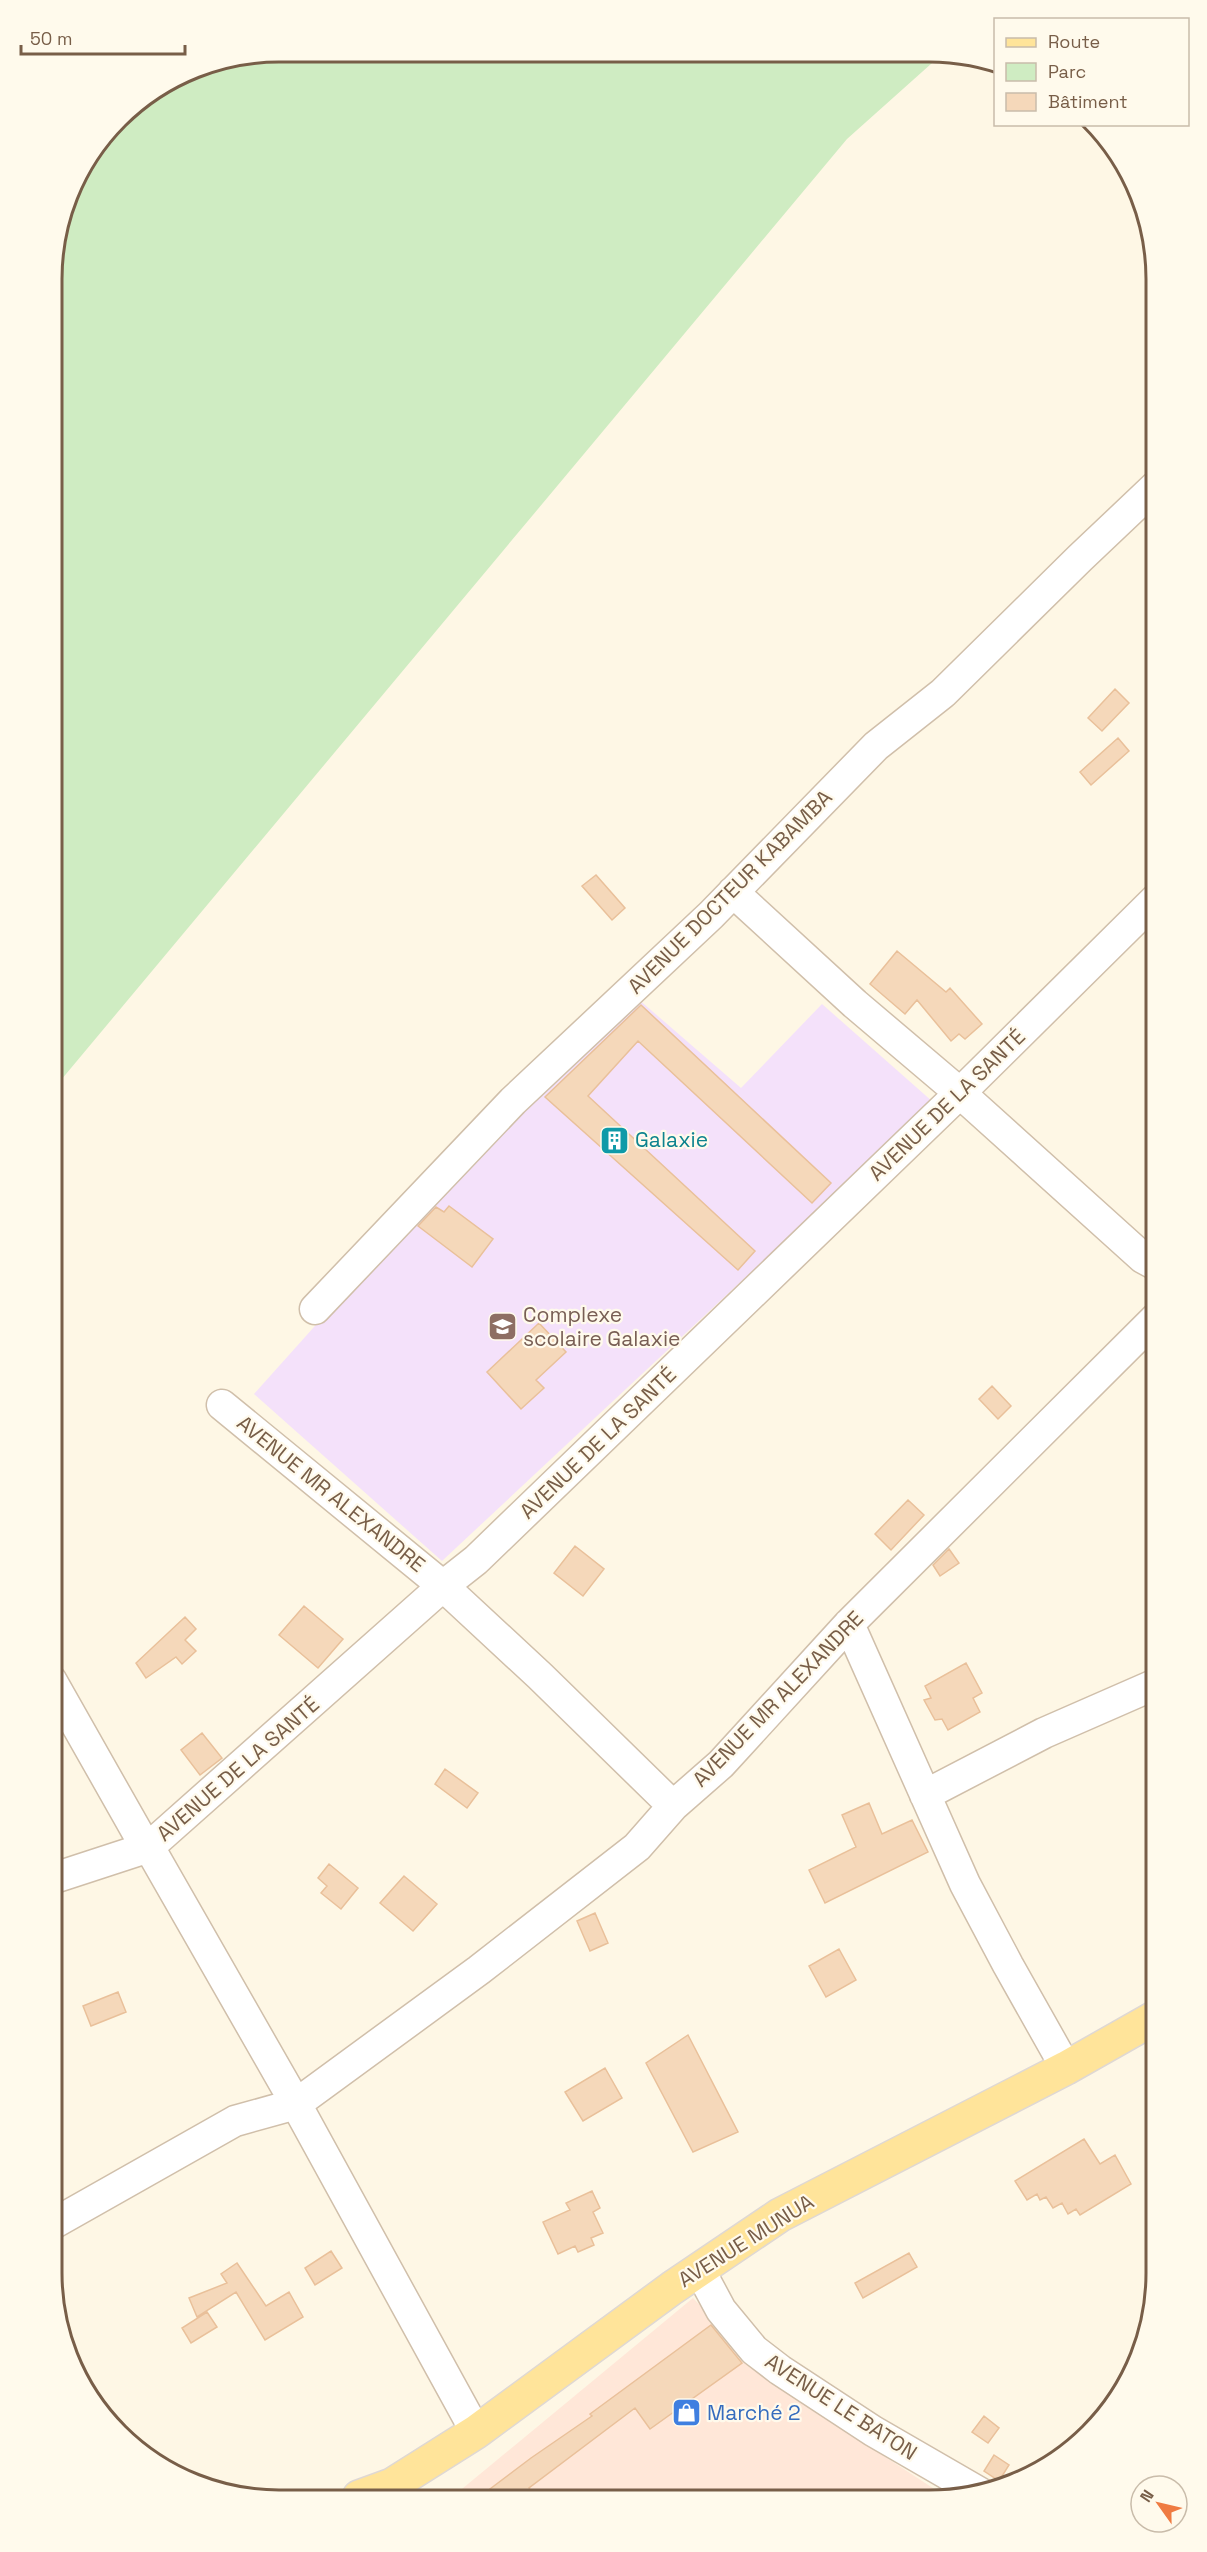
<svg xmlns="http://www.w3.org/2000/svg" width="1207" height="2552" font-family="'Space Grotesk',sans-serif">
<rect width="100%" height="100%" fill="#fef7e5"/>
<path fill="#ffe7d8" d="M693,2298L777,2386L948,2498L929,2501L451,2498Z"/>
<path fill="#f4e1fa" d="M637,998L741,1088L822,1004L933,1102L442,1561L254,1394L374,1260Z"/>
<path fill="#cfecc2" d="M278,51L941,55L847,139L51,1092L52,263L75,177L128,108L192,68Z"/>
<path fill="#f5d8ba" stroke="#e9c09a" stroke-width="1.5" d="M1115,689L1129,703L1102,731L1088,718Z
M1118,738L1129,751L1091,785L1080,772Z
M596,875L625,908L612,920L582,886Z
M897,951L946,992L950,988L982,1024L965,1039L959,1034L951,1041L917,1000L905,1014L870,984Z
M641,1005L831,1183L812,1203L638,1041L588,1096L755,1251L738,1270L545,1097Z
M449,1206L493,1239L472,1267L418,1226L436,1207L444,1212Z
M539,1323L566,1352L536,1380L544,1388L521,1409L487,1372Z
M992,1386L1011,1406L998,1419L979,1399Z
M908,1500L924,1515L891,1550L875,1534Z
M575,1546L604,1569L583,1596L554,1573Z
M949,1549L959,1563L940,1576L933,1565Z
M304,1606L343,1639L318,1668L279,1635Z
M185,1617L196,1629L185,1640L196,1651L182,1664L176,1657L146,1678L136,1663Z
M966,1663L982,1693L973,1698L980,1712L948,1730L942,1719L935,1720L924,1700L931,1698L925,1686Z
M202,1733L222,1758L200,1775L181,1750Z
M445,1769L478,1793L467,1808L435,1784Z
M869,1803L882,1834L912,1820L928,1852L825,1903L809,1870L856,1847L842,1815Z
M329,1864L358,1888L341,1909L321,1893L327,1886L318,1878Z
M404,1876L437,1904L413,1931L380,1903Z
M595,1913L608,1943L590,1951L577,1921Z
M839,1949L856,1980L826,1997L809,1966Z
M118,1992L126,2012L91,2026L83,2006Z
M688,2035L738,2132L693,2152L646,2063Z
M605,2068L622,2098L583,2121L565,2092Z
M1084,2139L1100,2164L1115,2155L1131,2184L1080,2215L1076,2209L1068,2214L1062,2203L1053,2208L1046,2197L1040,2200L1037,2194L1027,2200L1015,2181Z
M592,2191L600,2208L593,2212L603,2233L591,2238L594,2245L578,2252L575,2246L558,2254L543,2222L570,2210L566,2203Z
M331,2251L342,2268L315,2285L305,2268Z
M909,2253L917,2267L863,2298L855,2283Z
M237,2263L266,2306L289,2292L303,2317L265,2340L236,2292L197,2317L189,2298L227,2283L221,2274Z
M207,2312L217,2327L191,2343L182,2328Z
M711,2325L742,2363L650,2429L635,2408L529,2488L537,2499L478,2498L531,2458L592,2416L590,2414Z
M984,2416L999,2428L988,2443L972,2432Z
M994,2455L1009,2465L999,2481L984,2471Z"/>
<g fill="none" stroke-linecap="round" stroke-linejoin="round">
<defs>
<path id="minor" d="M733,892L855,1004L960,1093L1143,1258L1156,1265
M315,1309L513,1101L711,915L876,746L943,693L1080,558L1156,486
M222,1405L443,1586L540,1676L673,1806
M849,1624L965,1884L1008,1965L1066,2068
M51,1680L140,1837L149,1847L296,2104L476,2432
M925,1795L1044,1733L1156,1684
M51,1879L149,1847L443,1586L476,1560L960,1093L1156,899
M51,2225L235,2121L296,2104L479,1970L637,1847L673,1806L721,1764L849,1624L1156,1318
M699,2269L721,2310L754,2350L780,2370L873,2431L982,2494"/>
<path id="major" d="M359,2497L392,2485L476,2432L672,2288L780,2215L1066,2068L1156,2017"/>
</defs>
<use href="#minor" stroke="#d0bfaa" stroke-width="33"/>
<use href="#major" stroke="#dfd8d3" stroke-width="36"/>
<use href="#minor" stroke="#fff" stroke-width="30"/>
<use href="#major" stroke="#ffe49a" stroke-width="33"/>
</g>
<defs>
<symbol id="building-square" viewBox="-11 -11 22 22"><rect x="-9" y="-9" width="18" height="18" rx="4" fill="#0f9aa8" stroke="#fffaec"/><path d="M-4-6H4V6H1V3H-1V6H-4ZM-2.5-4.3h1.7v1.8h-1.7ZM.8-4.3h1.7v1.8H.8ZM-2.5-1h1.7V.8h-1.7ZM.8-1h1.7V.8H.8Z" fill="#fff"/></symbol>
<symbol id="school-square" viewBox="-11 -11 22 22"><rect x="-9" y="-9" width="18" height="18" rx="4" fill="#8d6e63" stroke="#fffaec"/><path d="M0-5L7-2L0 1L-7-2ZM-4 1L0 2.5L4 1V4Q0 6-4 4Z" fill="#fff"/></symbol>
<symbol id="shop-square" viewBox="-11 -11 22 22"><rect x="-9" y="-9" width="18" height="18" rx="4" fill="#3f7fe0" stroke="#fffaec"/><path d="M-5-2.5h2.3a2.7 3.5 0 0 1 5.4 0H5L5.5 6h-11ZM-1.5-2.5h3a1.5 2.3 0 0 0-3 0Z" fill="#fff"/></symbol>
</defs>
<g fill-rule="evenodd">
<use href="#building-square" x="598" y="1124" width="33" height="33"/>
<use href="#school-square" x="486" y="1310" width="33" height="33"/>
<use href="#shop-square" x="670" y="2396" width="33" height="33"/>
</g>
<g text-anchor="middle" stroke-width="4.5" stroke-linejoin="round" paint-order="stroke">
<g font-size="21" fill="#785e48" stroke="#fffaec">
<text transform="translate(730 892) rotate(-45)" y="7">AVENUE DOCTEUR KABAMBA</text>
<text transform="translate(947 1105) rotate(-44)" y="7">AVENUE DE LA SANTÉ</text>
<text transform="translate(598 1443) rotate(-44)" y="7">AVENUE DE LA SANTÉ</text>
<text transform="translate(331 1494) rotate(39)" y="7">AVENUE MR ALEXANDRE</text>
<text transform="translate(778 1699) rotate(-46)" y="7">AVENUE MR ALEXANDRE</text>
<text transform="translate(238 1769) rotate(-41)" y="7">AVENUE DE LA SANTÉ</text>
<text transform="translate(746 2241) rotate(-32)" y="7">AVENUE MUNUA</text>
<text transform="translate(841 2407) rotate(33)" y="7">AVENUE LE BATON</text>
</g>
<g font-size="21" fill="#0d838f" stroke="#fffaec" text-anchor="start">
<text x="635" y="1147">Galaxie</text>
</g>
<g font-size="21" fill="#785e54" stroke="#fffaec" text-anchor="start">
<text x="523" y="1322">Complexe<tspan x="523" dy="24">scolaire Galaxie</tspan></text>
</g>
<g font-size="21" fill="#366cbe" stroke="#fffaec" text-anchor="start">
<text x="707" y="2420">Marché 2</text>
</g>
</g>
<path d="M0 0H1207V2552H0ZM279 62H929A217 217 0 0 1 1146 279V2273A217 217 0 0 1 929 2490H279A217 217 0 0 1 62 2273V279A217 217 0 0 1 279 62Z" fill="#fffaec" fill-rule="evenodd"/>
<path fill="none" stroke="#785e48" stroke-width="3" d="M279 62H929A217 217 0 0 1 1146 279V2273A217 217 0 0 1 929 2490H279A217 217 0 0 1 62 2273V279A217 217 0 0 1 279 62Z"/>
<rect x="994" y="18" width="195" height="108" fill="#fffaec" stroke="#c9bcaa" stroke-width="1.5"/>
<rect x="1006" y="38" width="30" height="9" fill="#ffe49a" stroke="#c9bcaa" stroke-width="1.5"/>
<text x="1048" y="48" font-size="18" fill="#785e48">Route</text>
<rect x="1006" y="63" width="30" height="18" fill="#cfecc2" stroke="#c9bcaa" stroke-width="1.5"/>
<text x="1048" y="78" font-size="18" fill="#785e48">Parc</text>
<rect x="1006" y="93" width="30" height="18" fill="#f5d8ba" stroke="#c9bcaa" stroke-width="1.5"/>
<text x="1048" y="108" font-size="18" fill="#785e48">Bâtiment</text>
<g transform="translate(1159 2504) rotate(304)"><circle r="28" fill="#fffaec" stroke="#c9bcaa" stroke-width="1.5"/>
<path d="M0-4.5L10 22L0 15L-10 22Z" fill="#ef7b42"/>
<text y="-9" font-size="16" font-weight="bold" text-anchor="middle" fill="#785e48">N</text>
</g>
<path d="M21 45v9h164v-9" fill="none" stroke="#785e48" stroke-width="3"/>
<text x="30" y="45" font-size="18" fill="#785e48" stroke="#fffaec" stroke-width="4.5" paint-order="stroke">50 m</text>
</svg>
